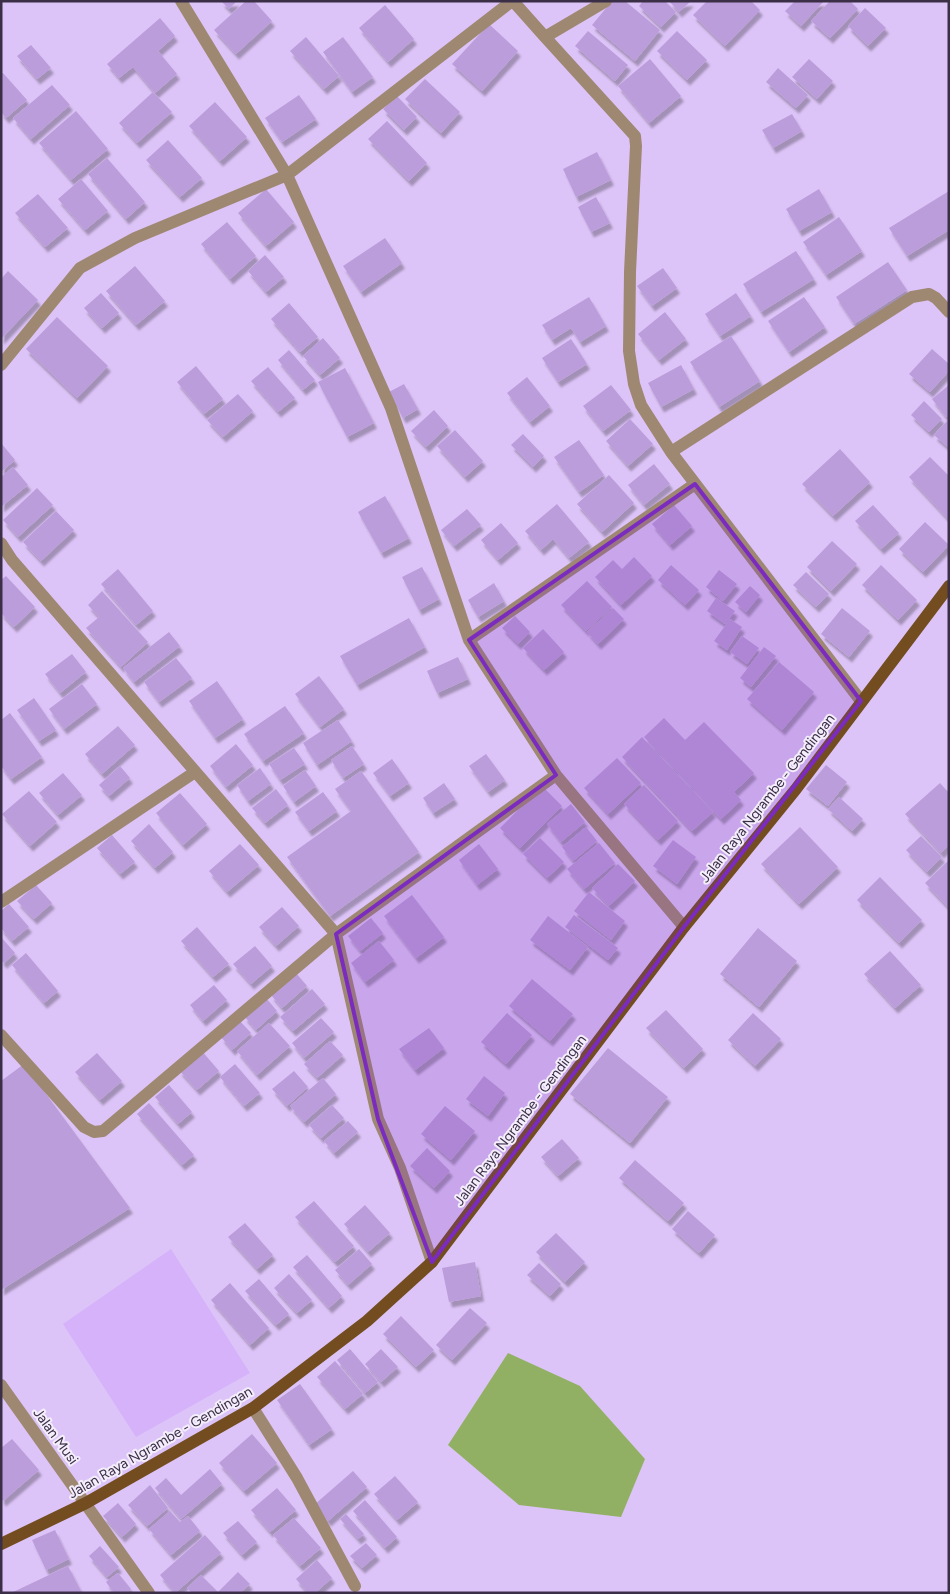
<svg xmlns="http://www.w3.org/2000/svg" width="950" height="1594" font-family="Figtree,sans-serif">
<defs>
<filter id="shadow"><feDropShadow dx="3" dy="5.5" stdDeviation="1" flood-color="#0004"/></filter>
</defs>
<rect width="100%" height="100%" fill="#ddc4f8"/>
<path fill="#d5b2f9" d="M171,1249L250,1373L136,1437L63,1324Z"/>
<path fill="#91b064" d="M508,1353L580,1386L645,1459L621,1517L519,1505L448,1445Z"/>
<path fill="#bc9ddb" filter="url(#shadow)" d="M221,1H237L229,9Z
M246,1H254L272,21L236,54L214,30Z
M612,1H625L660,30L635,61L592,25Z
M643,1H665L676,12L661,27L639,6Z
M669,1H691L679,12Z
M707,1H751L760,10L725,46L693,15Z
M795,1H824L801,26L785,11Z
M830,1H850L858,9L830,38L811,21Z
M385,5L414,39L388,62L359,28Z
M865,8L886,28L868,46L848,26Z
M160,18L175,36L158,51L177,74L155,93L133,67L119,78L107,64Z
M489,24L518,51L482,91L452,64Z
M588,31L628,65L615,81L575,46Z
M677,31L707,60L687,80L657,51Z
M306,37L339,76L324,89L290,51Z
M343,37L373,77L352,92L323,52Z
M31,45L51,68L37,79L17,56Z
M650,59L681,96L649,123L618,86Z
M809,59L833,81L817,99L792,77Z
M778,68L808,95L796,108L766,82Z
M3,73L27,100L6,118L1,112V74Z
M425,79L460,112L441,133L405,99Z
M52,85L70,105L31,139L13,118Z
M153,92L172,112L137,143L119,123Z
M299,95L316,119L282,142L265,118Z
M397,96L417,117L404,130L383,109Z
M215,102L247,137L220,161L189,126Z
M76,111L108,149L71,180L39,143Z
M792,114L802,131L773,148L762,130Z
M387,121L427,163L409,181L368,139Z
M168,140L202,178L180,197L146,160Z
M597,152L611,180L576,197L563,169Z
M107,158L145,202L126,219L88,174Z
M81,179L108,211L85,230L58,199Z
M266,189L294,222L266,246L238,213Z
M819,189L832,212L799,231L786,209Z
M949,191V230L907,256L889,228Z
M38,194L68,228L45,247L15,213Z
M596,197L610,223L591,232L578,207Z
M839,217L862,251L826,275L803,242Z
M227,222L256,256L230,279L201,244Z
M385,238L402,263L361,292L343,266Z
M796,251L814,279L761,312L743,284Z
M265,255L284,277L266,292L248,271Z
M888,262L907,290L854,324L836,297Z
M135,266L165,301L136,325L106,291Z
M663,268L677,288L652,306L637,286Z
M8,271L38,300L1,339V279Z
M101,293L119,313L102,328L84,308Z
M736,293L751,316L720,336L705,314Z
M589,297L606,326L580,342L571,328L552,340L542,325Z
M804,297L825,327L789,352L768,321Z
M289,303L318,337L300,352L271,319Z
M665,312L686,339L659,360L638,334Z
M57,317L108,366L77,398L26,349Z
M731,336L760,381L719,407L690,362Z
M323,338L340,358L320,375L303,356Z
M571,339L587,364L558,382L542,358Z
M932,349L949,364V371L930,392L909,374Z
M289,350L315,380L303,390L278,360Z
M681,365L694,389L661,407L648,383Z
M196,366L223,399L204,414L177,382Z
M268,367L295,398L278,412L251,381Z
M345,368L374,423L347,437L318,382Z
M527,377L550,406L530,422L507,393Z
M404,384L418,409L403,418L389,392Z
M611,385L631,410L603,431L583,406Z
M949,385V415L946,417L932,399Z
M238,394L253,411L223,437L207,420Z
M924,401L942,419L929,432L911,415Z
M434,410L448,426L426,447L411,431Z
M630,419L653,444L628,466L606,441Z
M949,419V448L934,435Z
M455,430L483,461L465,477L437,446Z
M523,434L544,456L533,467L511,445Z
M579,440L604,475L579,492L554,457Z
M1,443L15,460L1,472Z
M840,449L870,482L833,516L802,484Z
M930,457L949,476V520L909,477Z
M654,464L670,484L644,505L628,485Z
M13,467L28,485L1,507V477Z
M609,475L634,503L602,532L577,504Z
M37,488L53,505L18,537L3,520Z
M385,496L409,538L381,553L358,512Z
M557,504L589,542L569,558L553,539L541,550L525,531Z
M674,505L692,526L670,545L652,524Z
M873,505L899,533L881,549L855,521Z
M467,509L481,525L454,546L441,530Z
M56,511L74,530L41,561L23,542Z
M925,522L949,545L923,572L899,549Z
M501,523L518,543L498,560L481,540Z
M832,541L857,564L831,591L807,567Z
M634,557L652,576L621,605L595,577L613,560L622,569Z
M671,565L699,590L685,605L658,580Z
M881,565L917,600L898,620L862,585Z
M422,567L439,599L419,610L402,577Z
M118,569L153,611L136,625L101,584Z
M719,570L737,584L723,601L706,587Z
M806,572L829,594L816,607L793,585Z
M6,576L35,607L14,627L1,613V580Z
M587,581L612,607L586,631L561,605Z
M494,583L504,601L478,617L468,600Z
M750,586L760,595L746,612L735,602Z
M102,591L148,642L121,667L86,628L99,617L88,605Z
M716,598L735,611L725,624L707,611Z
M613,608L624,619L598,644L587,632Z
M842,608L870,631L849,657L821,634Z
M515,616L530,632L518,644L502,628Z
M409,618L425,647L357,685L340,656Z
M730,619L742,627L727,650L714,641Z
M543,629L564,652L544,670L523,648Z
M169,632L180,646L134,682L123,668Z
M742,636L759,648L747,664L730,652Z
M764,647L776,656L751,687L740,678Z
M72,654L86,672L60,693L45,674Z
M458,657L468,679L437,693L427,671Z
M176,658L192,678L159,702L144,682Z
M779,662L814,692L782,730L747,699Z
M319,676L344,709L320,727L295,694Z
M217,681L243,719L215,738L189,701Z
M82,684L97,704L64,729L49,709Z
M34,698L56,730L39,741L17,710Z
M285,706L304,733L263,761L244,734Z
M10,713L42,757L11,779L1,766V720Z
M664,718L685,740L704,722L754,773L734,792L741,800L721,819L644,737Z
M338,720L352,741L317,765L303,743Z
M118,726L135,745L102,774L85,754Z
M642,737L713,812L692,831L622,757Z
M236,744L253,765L226,787L210,766Z
M352,746L364,764L343,778L331,760Z
M294,748L305,764L280,780L269,764Z
M486,754L505,780L488,792L469,766Z
M617,758L641,783L608,814L584,788Z
M392,759L409,783L390,796L373,773Z
M826,765L847,782L828,806L806,789Z
M120,766L130,778L109,796L99,785Z
M260,768L271,784L248,801L237,785Z
M305,770L316,786L294,802L283,786Z
M361,771L419,852L330,916L287,857L351,811L335,789Z
M63,773L82,795L58,815L39,793Z
M444,783L455,799L433,813L423,798Z
M940,783L949,793V845L941,853L905,814Z
M644,785L678,821L658,840L624,804Z
M542,786L562,806L520,848L500,828Z
M276,789L288,805L265,823L252,808Z
M29,791L57,822L30,846L2,814Z
M323,792L337,811L309,831L295,812Z
M180,793L207,824L183,845L156,813Z
M839,797L863,819L852,831L828,809Z
M571,804L585,822L561,842L547,824Z
M149,824L173,852L155,868L131,841Z
M586,827L597,841L573,861L562,847Z
M800,827L838,867L799,904L761,864Z
M112,835L135,862L120,874L97,848Z
M921,836L942,857L927,872L906,850Z
M540,838L564,862L547,878L523,854Z
M673,840L696,857L677,884L653,866Z
M599,843L615,863L584,889L567,869Z
M240,844L259,865L227,892L209,871Z
M479,844L498,869L477,885L459,860Z
M949,860V908L925,883Z
M618,864L635,881L609,906L592,888Z
M880,877L922,920L899,943L857,900Z
M36,885L52,903L34,919L17,901Z
M589,892L625,921L611,940L574,911Z
M412,895L444,937L416,958L384,916Z
M9,904L29,927L12,941L1,928V911Z
M282,907L299,926L276,946L259,927Z
M574,915L618,948L608,960L565,927Z
M548,916L588,947L570,970L530,940Z
M371,918L383,933L360,951L348,936Z
M197,927L229,964L213,977L181,941Z
M758,928L797,961L759,1007L720,974Z
M1,937L15,953L4,963L1,960Z
M379,941L394,960L365,982L351,963Z
M255,946L272,966L251,984L233,964Z
M890,951L921,985L895,1008L864,974Z
M26,953L58,991L44,1003L12,965Z
M296,973L307,986L282,1008L271,995Z
M532,979L573,1014L550,1041L509,1006Z
M214,985L227,1000L203,1021L190,1005Z
M312,989L325,1004L293,1031L280,1017Z
M266,998L277,1011L256,1030L244,1016Z
M666,1010L703,1049L684,1068L646,1028Z
M507,1013L532,1035L506,1064L481,1042Z
M753,1013L781,1039L755,1066L728,1040Z
M321,1018L334,1032L304,1058L292,1043Z
M240,1021L251,1033L232,1050L221,1037Z
M269,1023L290,1046L257,1075L237,1051Z
M429,1028L444,1048L415,1070L399,1049Z
M330,1041L343,1055L317,1078L304,1064Z
M608,1048L668,1097L630,1143L570,1094Z
M201,1050L219,1071L197,1090L179,1070Z
M97,1053L122,1081L100,1100L75,1072Z
M24,1064L130,1208L1,1290V1081Z
M235,1064L260,1093L244,1106L220,1077Z
M294,1071L308,1087L287,1106L272,1089Z
M484,1076L505,1093L488,1116L466,1099Z
M323,1078L336,1094L304,1122L290,1106Z
M169,1085L192,1112L178,1124L155,1097Z
M149,1103L194,1155L182,1165L137,1114Z
M332,1105L344,1118L321,1138L309,1125Z
M445,1106L475,1131L451,1160L421,1134Z
M348,1121L358,1132L334,1153L324,1141Z
M562,1139L579,1158L558,1176L541,1157Z
M427,1148L450,1171L434,1188L410,1166Z
M635,1160L684,1203L668,1221L619,1178Z
M314,1201L354,1246L335,1262L295,1217Z
M365,1205L390,1233L368,1252L344,1224Z
M688,1211L715,1235L699,1253L672,1229Z
M245,1223L273,1255L257,1269L228,1237Z
M556,1233L585,1262L565,1282L536,1252Z
M359,1249L372,1264L348,1285L335,1270Z
M307,1255L342,1296L329,1308L293,1267Z
M475,1262L481,1296L449,1302L442,1268Z
M539,1263L561,1284L550,1296L527,1275Z
M289,1274L312,1300L297,1313L274,1288Z
M259,1279L289,1314L276,1325L245,1291Z
M230,1283L269,1328L250,1345L211,1300Z
M470,1308L487,1323L452,1360L436,1345Z
M401,1316L434,1350L416,1367L383,1334Z
M350,1349L378,1382L365,1393L337,1360Z
M381,1349L398,1367L381,1382L365,1364Z
M335,1361L363,1394L345,1409L317,1377Z
M300,1384L332,1429L309,1445L277,1400Z
M252,1434L277,1463L244,1491L219,1463Z
M12,1439L39,1470L3,1501L1,1498V1448Z
M210,1469L222,1484L181,1519L155,1488L166,1478L181,1495Z
M353,1471L367,1487L328,1521L314,1505Z
M395,1476L418,1502L397,1520L374,1494Z
M150,1485L168,1508L147,1526L128,1505Z
M277,1488L296,1510L270,1532L251,1510Z
M365,1500L397,1537L385,1548L353,1511Z
M118,1503L136,1524L122,1537L103,1516Z
M170,1511L180,1522L188,1516L200,1531L171,1555L149,1529Z
M346,1514L364,1534L358,1539L340,1519Z
M294,1518L321,1548L300,1566L273,1535Z
M238,1521L257,1542L242,1555L223,1533Z
M55,1530L69,1559L46,1570L32,1540Z
M205,1535L221,1553L175,1593L160,1575Z
M366,1543L377,1555L362,1568L350,1556Z
M100,1546L119,1567L107,1577L89,1556Z
M317,1560L332,1578L315,1593H308L296,1579Z
M68,1566L82,1593H11Z
M238,1572L250,1584L240,1593H192L187,1588L201,1575L218,1592Z
M118,1573L131,1589L127,1593H114L106,1582Z"/>
<g fill="none" stroke-linecap="round" stroke-linejoin="round">
<path stroke="#9f8872" stroke-width="12" d="M181,1L287,175L391,408L469,640L556,775L684,927
M513,1L545,37L606,1
M545,37L635,136L636,146L630,272L629,351L634,384L641,405L671,452L861,701
M1,365L80,268L135,238L287,175L512,1
M671,452L912,297L929,294L936,298L949,312
M1,543L12,560L336,934L378,1119L400,1168L432,1262
M469,640L695,484
M1,902L195,772
M1,1035L84,1127L94,1132L103,1131L336,934L556,775
M1,1385L149,1593
M253,1408L297,1478L355,1586"/>
<path stroke="#734c1f" stroke-width="12" d="M1,1544L86,1503L253,1408L367,1321L432,1262L684,927L796,789L949,586"/>
</g>
<path fill="#7b2cbf" fill-opacity="0.2" stroke="#7b2cbf" stroke-width="4" stroke-linejoin="round" d="M695,484L861,701L684,927L432,1262L378,1119L336,934L556,775L469,640Z"/>
<g text-anchor="middle" stroke-width="4" stroke-linejoin="round" paint-order="stroke">
<g font-size="14" fill="#3b2e47" stroke="#f4eefb">
<text transform="translate(767 798) rotate(-52)" y="5">Jalan Raya Ngrambe - Gendingan</text>
<text transform="translate(520 1120) rotate(-53)" y="5">Jalan Raya Ngrambe - Gendingan</text>
<text transform="translate(56 1436) rotate(54)" y="5">Jalan Musi</text>
<text transform="translate(160 1442) rotate(-30)" y="5">Jalan Raya Ngrambe - Gendingan</text>
</g>
</g>
<rect width="950" height="1594" fill="none" stroke="#3b2e47" stroke-width="5"/>
</svg>
